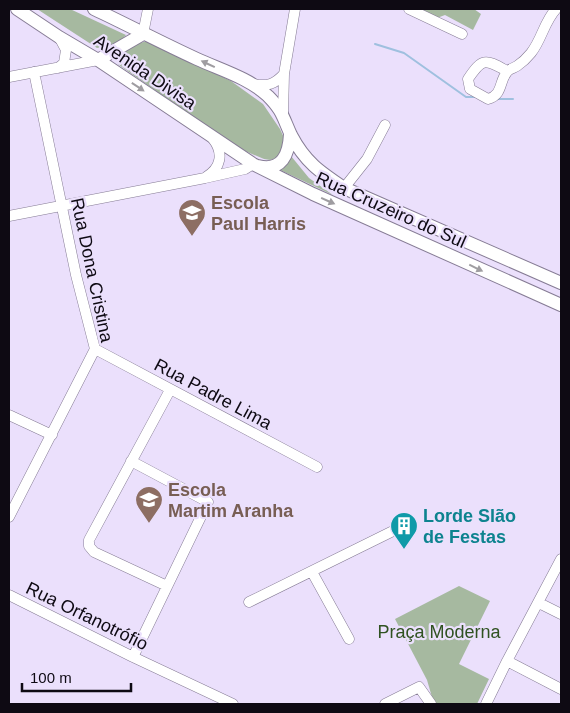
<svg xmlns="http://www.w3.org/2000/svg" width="570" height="713" font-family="Arial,sans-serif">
<rect width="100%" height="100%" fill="#ebe0fc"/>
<path fill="#a6b9a0" d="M37,9H70L126,35C120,43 107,46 97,48Z
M421,9H474L481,14L473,30L445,15L437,18Z
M148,41L231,81L263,104L280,129L285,140V146L276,158L270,160L264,159L245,151L213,131L119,65L116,60C121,49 137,43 148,41Z
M291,156L309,178L333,195L278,169Z
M459,586L490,601L459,664L489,679L477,704H434L427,680L395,619Z"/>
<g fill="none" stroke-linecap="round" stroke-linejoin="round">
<path stroke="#9fc0df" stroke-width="2" d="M375,44L404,53L466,97H475
M497,99H513"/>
<defs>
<path id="minor" d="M409,9L462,34
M143,34L148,9
M58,68L64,63L66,50L59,37
M507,71C485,59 483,57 468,79L470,89L488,99C503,95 499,81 507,72C509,69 514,68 517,66C523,62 527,58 531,53C542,39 544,22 556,9
M9,77L98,60
M254,84C267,87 275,84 284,74
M283,114L284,74L295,9
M206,177C221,168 224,153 213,139
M344,188L367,159L385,125
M9,216L205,178L245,169L253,164
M95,349L317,467
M9,415L52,435
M131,461L208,502L133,657
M9,517L95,349L76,275L34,72
M312,572L349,639
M167,586L94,552L89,546V540L170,390
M9,595L133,657L233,704
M249,602L395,530
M539,603L561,614
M507,661L561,689
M385,704L419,687L431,704
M486,704L507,661L561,559"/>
<path id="major" d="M17,9L59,37L98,60L253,164L313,194L561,305
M94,9C128,25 162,43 197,59C221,70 249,78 268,96C283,111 283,118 291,135C305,162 320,172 344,188L561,283
M98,60L143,34
M258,166C282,172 289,154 290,134"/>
</defs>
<use href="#minor" stroke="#867c95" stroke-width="11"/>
<use href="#major" stroke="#867c95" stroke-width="14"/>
<use href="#minor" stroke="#fff" stroke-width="10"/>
<use href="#major" stroke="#fff" stroke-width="12"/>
</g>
<defs><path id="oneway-solid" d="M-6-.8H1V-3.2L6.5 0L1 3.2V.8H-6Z" transform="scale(1.25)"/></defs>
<g fill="#9f9da1">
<use href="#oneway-solid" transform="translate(208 64) rotate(-155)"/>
<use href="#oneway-solid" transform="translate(138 87) rotate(34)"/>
<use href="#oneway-solid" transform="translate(328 201) rotate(24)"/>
<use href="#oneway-solid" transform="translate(476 268) rotate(26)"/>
</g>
<defs>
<symbol id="school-pin" viewBox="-11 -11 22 30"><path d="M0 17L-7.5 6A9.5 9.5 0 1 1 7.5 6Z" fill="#8d6e63" stroke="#ebe0fc"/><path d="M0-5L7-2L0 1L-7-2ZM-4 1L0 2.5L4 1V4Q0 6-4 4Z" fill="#fff"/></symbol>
<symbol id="building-pin" viewBox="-11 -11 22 30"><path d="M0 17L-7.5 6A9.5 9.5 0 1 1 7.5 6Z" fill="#0f9aa8" stroke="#ebe0fc"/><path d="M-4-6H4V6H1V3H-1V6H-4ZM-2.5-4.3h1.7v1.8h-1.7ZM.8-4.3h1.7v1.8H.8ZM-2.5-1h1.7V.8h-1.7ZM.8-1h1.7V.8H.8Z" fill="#fff"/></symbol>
</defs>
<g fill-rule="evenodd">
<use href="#school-pin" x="176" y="197" width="32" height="43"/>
<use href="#school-pin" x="133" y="484" width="32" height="43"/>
<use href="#building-pin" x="388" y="510" width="32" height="43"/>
</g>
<g text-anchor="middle" stroke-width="4.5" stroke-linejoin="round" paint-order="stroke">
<g font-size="18" fill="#0e0a13" stroke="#ebe0fc">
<text transform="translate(145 72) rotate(34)" y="6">Avenida Divisa</text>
<text transform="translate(391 210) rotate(24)" y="6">Rua Cruzeiro do Sul</text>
<text transform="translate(92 270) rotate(78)" y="6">Rua Dona Cristina</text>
<text transform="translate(213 394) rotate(28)" y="6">Rua Padre Lima</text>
<text transform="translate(87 616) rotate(26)" y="6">Rua Orfanotrófio</text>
</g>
<g font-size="18" font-weight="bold" fill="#785e54" stroke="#ebe0fc" text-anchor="start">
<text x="211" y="209">Escola<tspan x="211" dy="21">Paul Harris</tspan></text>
<text x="168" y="496">Escola<tspan x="168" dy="21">Martim Aranha</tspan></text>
</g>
<g font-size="18" font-weight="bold" fill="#0d838f" stroke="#ebe0fc" text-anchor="start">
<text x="423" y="522">Lorde Slão<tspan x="423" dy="21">de Festas</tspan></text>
</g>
<g font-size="18" fill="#305221" stroke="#ebe0fc">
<text x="439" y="638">Praça Moderna</text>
</g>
</g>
<rect width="570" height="713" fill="none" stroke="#0e0a13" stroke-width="20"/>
<path d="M22 683v8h109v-8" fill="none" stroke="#0e0a13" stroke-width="2.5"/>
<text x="30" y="683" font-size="15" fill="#0e0a13" stroke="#ebe0fc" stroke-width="4" paint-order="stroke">100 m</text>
</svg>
